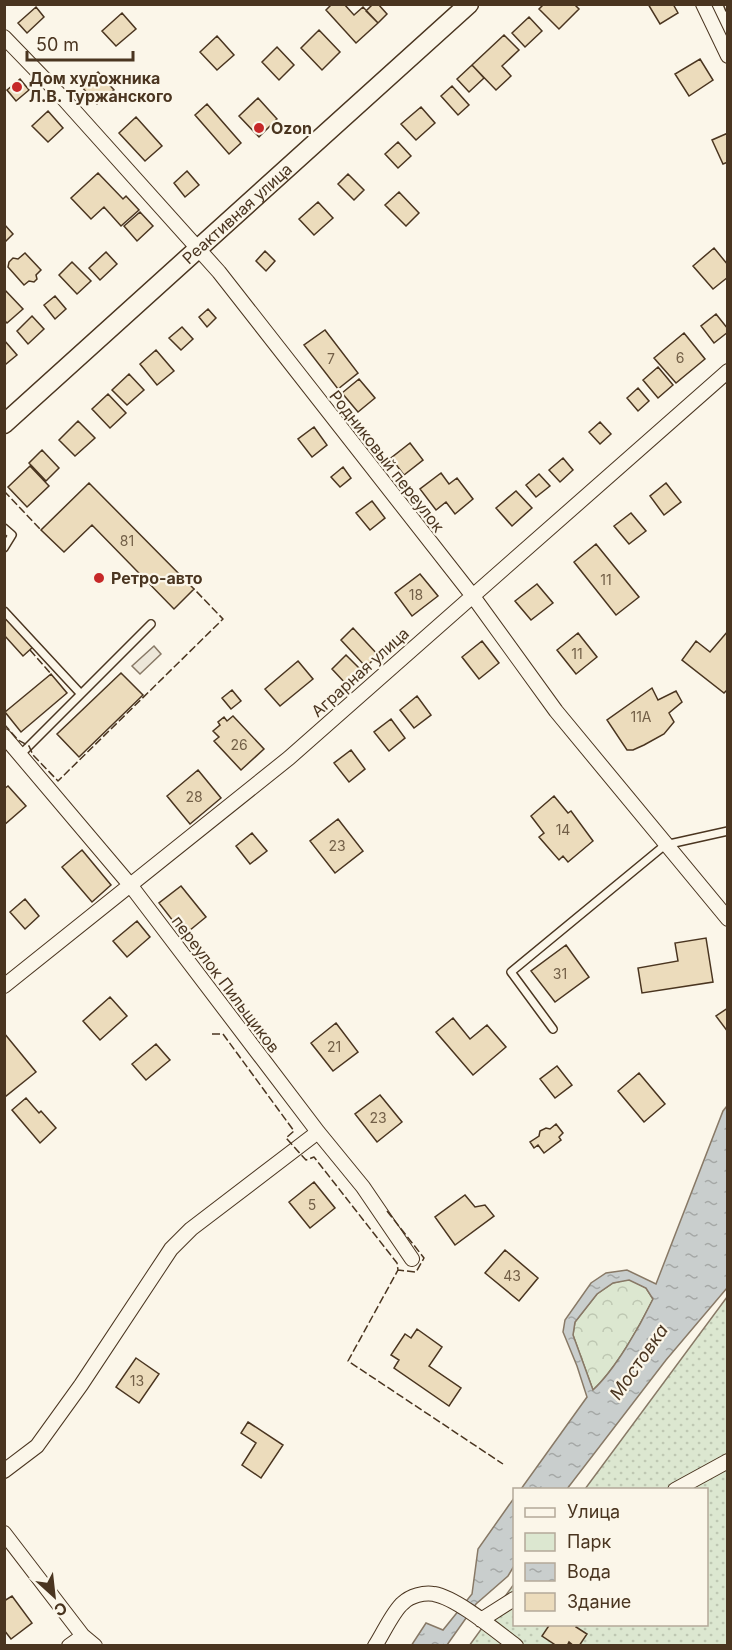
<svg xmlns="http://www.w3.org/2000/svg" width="732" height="1650" font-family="Inter,sans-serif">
<defs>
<pattern id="green-dots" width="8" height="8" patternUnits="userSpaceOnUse" patternTransform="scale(1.5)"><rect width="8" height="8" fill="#dce7d0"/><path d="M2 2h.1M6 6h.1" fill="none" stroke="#bec7b2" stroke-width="1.8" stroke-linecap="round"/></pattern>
<pattern id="forest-crowns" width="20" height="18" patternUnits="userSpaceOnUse" patternTransform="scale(1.5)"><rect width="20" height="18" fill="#dce7d0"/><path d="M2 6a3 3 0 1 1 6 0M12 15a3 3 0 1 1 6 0" fill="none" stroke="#bec7b2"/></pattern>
<pattern id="water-ripples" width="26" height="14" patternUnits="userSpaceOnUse" patternTransform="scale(1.5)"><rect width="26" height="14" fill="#c9cecd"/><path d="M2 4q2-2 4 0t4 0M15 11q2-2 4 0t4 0" fill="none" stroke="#a5a8a6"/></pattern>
</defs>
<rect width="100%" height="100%" fill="#fbf6e9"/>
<path fill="url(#green-dots)" stroke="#887966" stroke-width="1.5" d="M727,1297V1645L469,1646L514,1584V1624H706V1490L585,1489Z"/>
<path fill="url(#forest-crowns)" stroke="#887966" stroke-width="1.5" d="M629,1279L646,1288L653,1299C638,1329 617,1367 593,1390L573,1335L575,1322L597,1294L613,1283Z"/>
<path fill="#ede7d9" stroke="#887966" stroke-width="1.5" d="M154,646L161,654L140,674L132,666Z"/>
<path fill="url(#water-ripples)" stroke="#887966" stroke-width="1.5" fill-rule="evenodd" d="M727,1106V1288L666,1360L567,1489H521L587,1397L577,1366L563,1332L565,1320L591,1283L606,1273L627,1270L656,1284L723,1111ZM629,1280L646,1288L653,1299C640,1326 615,1370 593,1390L573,1335L575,1322L597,1294L613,1283Z
M514,1498V1566L508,1576L476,1604L447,1645L411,1646L426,1623L443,1630L472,1594L478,1549Z"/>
<path fill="#ecdcbc" stroke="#4a3520" stroke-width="1.5" d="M332,4H344L354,15L363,7L378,23L356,43L326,10Z
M373,4H378L387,14L378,23L366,11Z
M544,4H574L579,9L559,29L539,9Z
M648,4H673L678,13L660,24Z
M36,7L44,17L27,33L18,23Z
M122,13L136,29L116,46L102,31Z
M529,17L542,31L525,47L512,33Z
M319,30L340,52L322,70L301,48Z
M504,35L519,50L502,66L511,76L496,90L472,65Z
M217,36L234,55L217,70L200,52Z
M277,47L294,65L279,80L262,62Z
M700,59L713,80L689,96L675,74Z
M472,65L484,78L469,92L457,79Z
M98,72L114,90L97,104L82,87Z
M20,79L29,90L16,101L7,90Z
M452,86L469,105L458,115L441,96Z
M258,98L277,119L259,137L239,116Z
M207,104L241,143L229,154L195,115Z
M421,107L435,123L416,140L401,124Z
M48,111L63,128L48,142L32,126Z
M136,117L162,146L145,161L119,133Z
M728,133V162L723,164L712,140Z
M398,142L411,156L398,168L385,154Z
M187,171L199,185L185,197L174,183Z
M98,173L123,199L126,196L139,210L121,226L104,207L91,219L71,198Z
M348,174L364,190L354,200L338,184Z
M399,192L419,213L406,226L385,205Z
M318,202L333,218L314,235L299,219Z
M140,212L153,226L137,241L124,226Z
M4,224L13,234L4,243Z
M714,248L728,265V277L713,289L693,266Z
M265,251L275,261L266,271L256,261Z
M106,252L117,264L100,280L89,268Z
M25,253L41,270L36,275L37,279L34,282L29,281L24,285L8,267L9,262L13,258L18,259Z
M72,262L91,281L77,294L59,275Z
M4,289L23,309L7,323L4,320Z
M55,296L66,309L55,319L44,305Z
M208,309L216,318L207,327L199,317Z
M716,314L728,329V332L714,343L701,326Z
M32,316L44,329L28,344L17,331Z
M182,327L193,339L181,350L169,338Z
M325,330L358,373L338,389L304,345Z
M684,333L705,359L676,383L654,358Z
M4,340L17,355L6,364L4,362Z
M156,350L174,371L157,385L140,364Z
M658,367L673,385L658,398L643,380Z
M129,374L144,390L127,405L112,390Z
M359,379L375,398L358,412L342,393Z
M638,388L649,401L638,411L627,398Z
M108,394L126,413L110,428L92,409Z
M78,421L95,438L75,456L59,440Z
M600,422L611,434L600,444L589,432Z
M314,427L327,445L312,457L298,439Z
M410,443L423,460L404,475L391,458Z
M42,450L59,468L46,481L29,463Z
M563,458L573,470L560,482L549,470Z
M30,466L49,486L27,507L8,487Z
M343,467L351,478L340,487L331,477Z
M441,473L449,484L457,478L473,499L455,514L446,502L436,510L420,489Z
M539,474L550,486L536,497L526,485Z
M89,483L194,589L174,609L92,525L64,552L41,530Z
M666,483L681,502L664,515L650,496Z
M516,491L532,508L512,526L496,508Z
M372,501L385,518L370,530L356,513Z
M631,513L646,531L629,544L614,526Z
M596,544L639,597L616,615L574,562Z
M420,574L438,596L412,616L395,593Z
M537,584L553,603L531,620L515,601Z
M4,615L33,647L23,656L4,635Z
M353,628L378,655L366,667L341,640Z
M728,631V689L724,693L682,660L696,641L710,652Z
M578,633L597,657L576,674L557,650Z
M482,641L499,663L479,679L462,657Z
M346,655L362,671L347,685L332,669Z
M298,661L313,679L280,706L265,689Z
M121,673L143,695L79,757L57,734Z
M51,674L67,693L21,732L5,712Z
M652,688L658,700L676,691L682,702L669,713L674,722L664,734L644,745L633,750H627L607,720Z
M232,690L241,701L231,709L222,698Z
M417,696L431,715L414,728L400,710Z
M233,716L264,749L241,770L214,741L219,737L213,731L220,725L218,722L224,717L227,721Z
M391,719L405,738L389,751L374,732Z
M351,750L365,769L349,782L334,763Z
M198,770L221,798L190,824L167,796Z
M8,786L26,806L4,825V789Z
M554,796L568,813L571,811L593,841L568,862L563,856L559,860L539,837L544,833L531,816Z
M338,819L363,851L335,873L310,841Z
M252,833L267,851L250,864L236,846Z
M82,850L111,885L92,902L62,867Z
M181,886L206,917L184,935L159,903Z
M25,899L39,916L25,929L10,912Z
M137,921L150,937L127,957L113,941Z
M706,938L713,982L642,993L638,968L678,961L675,943Z
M566,945L589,977L555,1002L531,971Z
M110,997L127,1016L100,1040L83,1021Z
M728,1008V1032L716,1016Z
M453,1018L470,1039L487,1025L506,1047L473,1075L436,1032Z
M336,1023L358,1052L333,1071L311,1043Z
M4,1033L36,1072L6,1096L4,1095Z
M156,1044L170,1060L146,1080L132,1064Z
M557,1066L572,1085L555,1098L540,1079Z
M639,1073L665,1104L644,1122L618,1091Z
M380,1095L402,1122L377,1142L355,1114Z
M26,1098L39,1113L41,1111L56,1128L40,1143L12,1110Z
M556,1124L563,1133L559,1137L561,1140L544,1153L538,1145L534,1148L530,1142L539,1136L540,1131L546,1128L550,1129Z
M314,1182L335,1208L310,1228L289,1202Z
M465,1195L475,1207L485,1205L494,1216L455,1245L435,1217Z
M505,1250L538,1278L519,1301L485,1273Z
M417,1329L442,1347L429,1366L461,1388L449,1406L394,1368L399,1360L391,1355L405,1334L411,1338Z
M136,1358L159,1374L139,1403L116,1387Z
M248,1422L283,1445L261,1478L242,1465L256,1443L241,1433Z
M12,1596L32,1623L11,1639L4,1630V1601Z
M550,1624H578L576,1627L587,1634L579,1646H574L569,1642L567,1646H557L542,1636Z"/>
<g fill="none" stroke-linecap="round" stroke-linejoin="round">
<defs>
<path id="lane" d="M4,528L12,535L4,548
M4,611L80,693
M21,754L151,624
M553,1029L511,972L665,845L728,831"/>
<path id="street" d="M703,4L728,56
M4,37L62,97L219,272L472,595L556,711L728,919
M4,736L131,886L318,1132L363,1187L412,1259
M4,986L289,758L728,371
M4,1471L37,1446L81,1385L171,1249L191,1229L318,1132
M675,1490L728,1461
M4,1533L83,1636L95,1646
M481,1620L514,1599
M69,1646L83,1636
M375,1646C383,1634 393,1611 403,1603C410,1596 424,1592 434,1594C457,1598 496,1631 516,1646"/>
<g id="secondary">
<path id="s1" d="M4,424L469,4"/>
</g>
</defs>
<use href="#lane" stroke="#4a3520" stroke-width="10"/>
<use href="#street" stroke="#4a3520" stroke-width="16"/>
<use href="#secondary" stroke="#4a3520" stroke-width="21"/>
<use href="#lane" stroke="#fbf6e9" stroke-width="7"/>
<use href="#street" stroke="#fbf6e9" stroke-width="14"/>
<use href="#secondary" stroke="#fbf6e9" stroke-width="18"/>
<path stroke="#4a3520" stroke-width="1.5" stroke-dasharray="8 3" stroke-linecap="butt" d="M723,4L728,16
M4,491L41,530
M30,650L51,674
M4,724L18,740L29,746L33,755L58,781L223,619L194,589
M212,1034H223L294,1131L286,1138L306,1160L314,1157L397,1263L398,1270L348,1361L503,1464
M387,1211L424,1258L416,1272L398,1270"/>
</g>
<g fill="#c62828" stroke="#fbf6e9" stroke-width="2">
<circle cx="17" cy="87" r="6"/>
<circle cx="259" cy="128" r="6"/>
<circle cx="99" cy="578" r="6"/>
</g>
<g text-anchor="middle" stroke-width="4.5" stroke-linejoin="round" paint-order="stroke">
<g font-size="14" fill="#725f47">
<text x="680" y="363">6</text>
<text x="331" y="364">7</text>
<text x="127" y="546">81</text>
<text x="606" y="585">11</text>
<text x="416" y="600">18</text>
<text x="577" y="659">11</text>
<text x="641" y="722">11А</text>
<text x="239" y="750">26</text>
<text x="194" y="802">28</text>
<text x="563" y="835">14</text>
<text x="337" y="851">23</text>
<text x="560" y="979">31</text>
<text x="334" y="1052">21</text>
<text x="378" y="1123">23</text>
<text x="312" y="1210">5</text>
<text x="512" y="1281">43</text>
<text x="137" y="1386">13</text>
</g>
<g font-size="16" font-weight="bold" fill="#4a3520" stroke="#fbf6e9" text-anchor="start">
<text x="29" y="84">Дом художника<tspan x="29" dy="18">Л.В. Туржанского</tspan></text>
<text x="271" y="134">Ozon</text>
<text x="111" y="584">Ретро-авто</text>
</g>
<g font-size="16" fill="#4a3520" stroke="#fbf6e9">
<text dy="6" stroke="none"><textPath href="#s1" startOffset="314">Реактивная улица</textPath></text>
<text transform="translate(387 461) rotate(52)" y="6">Родниковый переулок</text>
<text transform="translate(360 672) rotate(-42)" y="6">Аграрная улица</text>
<text transform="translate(226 984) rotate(53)" y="6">переулок Пильщиков</text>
</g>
<g font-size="18" font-style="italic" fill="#4a3520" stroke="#fbf6e9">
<text transform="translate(639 1362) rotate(-55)" y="6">Мостовка</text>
</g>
</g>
<rect width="732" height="1650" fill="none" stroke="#4a3520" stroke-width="12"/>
<rect x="513" y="1488" width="195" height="138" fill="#fbf6e9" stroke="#b4a999" stroke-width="1.5"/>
<rect x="525" y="1508" width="30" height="9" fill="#fbf6e9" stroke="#b4a999" stroke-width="1.5"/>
<text x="567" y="1518" font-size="18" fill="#4a3520">Улица</text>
<rect x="525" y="1533" width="30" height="18" fill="#dce7d0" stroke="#b4a999" stroke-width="1.5"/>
<text x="567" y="1548" font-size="18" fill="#4a3520">Парк</text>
<rect x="525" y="1563" width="30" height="18" fill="url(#water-ripples)" stroke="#b4a999" stroke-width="1.5"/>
<text x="567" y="1578" font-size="18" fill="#4a3520">Вода</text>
<rect x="525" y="1593" width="30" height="18" fill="#ecdcbc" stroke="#b4a999" stroke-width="1.5"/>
<text x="567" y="1608" font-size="18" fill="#4a3520">Здание</text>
<g transform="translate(54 1596) rotate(153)" stroke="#fbf6e9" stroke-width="4.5" paint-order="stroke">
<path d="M0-4.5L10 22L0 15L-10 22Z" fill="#4a3520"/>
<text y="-9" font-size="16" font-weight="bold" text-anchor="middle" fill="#4a3520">С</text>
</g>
<path d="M27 51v9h106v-9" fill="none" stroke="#4a3520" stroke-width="3"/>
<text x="36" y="51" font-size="18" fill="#4a3520" stroke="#fbf6e9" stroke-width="4.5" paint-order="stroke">50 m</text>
</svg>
